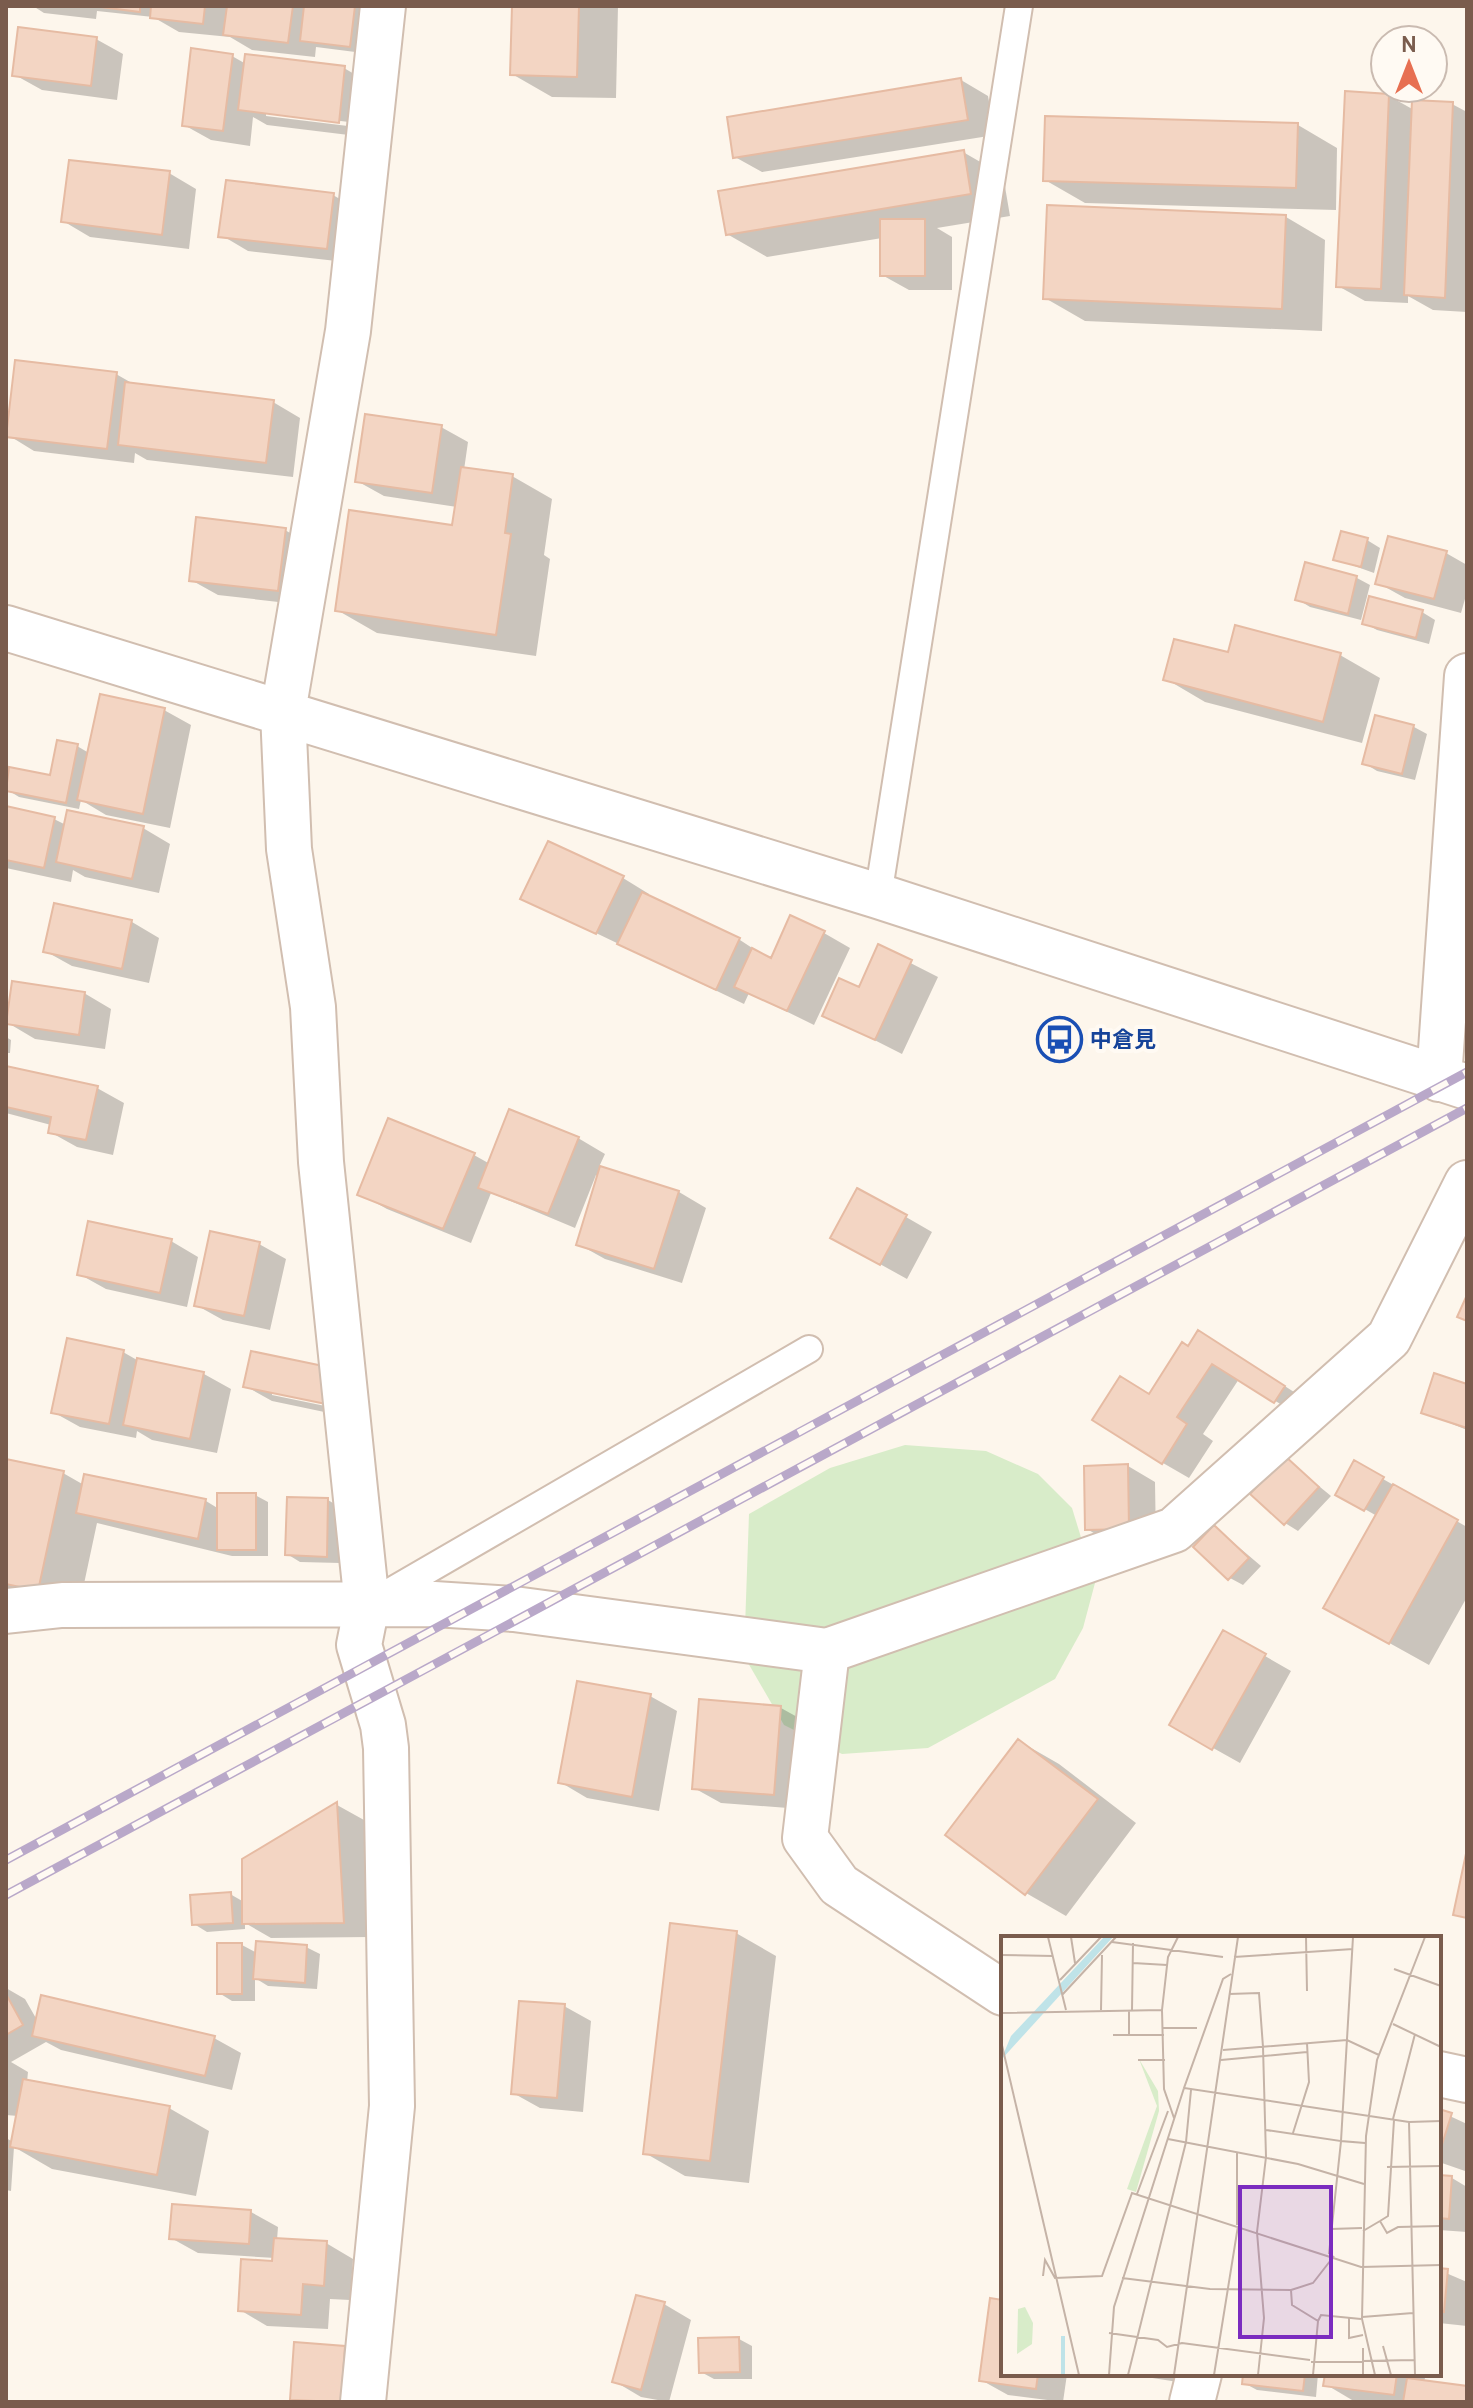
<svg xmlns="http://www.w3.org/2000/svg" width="1473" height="2408" font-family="Overpass,'Noto Sans JP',sans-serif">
<rect width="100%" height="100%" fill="#fdf6ec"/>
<path fill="#d8ecc9" d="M905,1445L986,1451L1038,1474L1072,1508L1095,1583L1083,1628L1055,1679L928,1748L842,1754L784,1725L744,1656L749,1514L830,1468Z"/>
<path fill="#0003" fill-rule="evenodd" d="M33,6H366L363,53L316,47L315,57L252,50L230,37L179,32L153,17L97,11L96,19L44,13Z
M514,6H618L616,98L552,97L512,74Z
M96,39L123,54L117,100L42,90L15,75Z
M232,56L246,64L344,68L371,84L365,137L267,125L253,117L250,146L211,140L184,125ZM266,112L349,122L348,126L266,116Z
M961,80L988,96L995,135L762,172L735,157Z
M1389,96L1414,110L1452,104L1467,112V312L1433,310L1408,296V303L1365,301L1338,286Z
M1298,125L1337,148L1336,210L1085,203L1045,180Z
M963,152L1003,175L1010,216L937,228L952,237V290H909L882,275V238L767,257L727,234Z
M169,173L196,189L189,249L90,237L63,221Z
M333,195L360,211L354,263L248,251L221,235Z
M1286,217L1325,240L1322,331L1085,321L1045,298Z
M116,374L137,386L273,402L300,418L293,477L147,460L135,453L134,463L34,451L8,435Z
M441,427L468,442L464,470L512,476L552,499L544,555L550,559L536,656L377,633L337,610L454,527L457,507L384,496L357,481Z
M285,530L312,546L305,605L218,595L191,580Z
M1367,540L1380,548L1374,573L1335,559Z
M1446,553L1467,565V592L1461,613L1405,598L1378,583Z
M1357,578L1370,585L1361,620L1310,607L1297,599Z
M1422,612L1435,620L1429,644L1377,630L1364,623Z
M1229,654L1340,655L1380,678L1362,743L1205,702L1166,679Z
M164,710L191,725L170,828L106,815L81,800L79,809L19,797L6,789L10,769L51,778L77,746L89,753Z
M1376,717L1414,727L1427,734L1415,780L1377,771L1364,763Z
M6,808L54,819L66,825L143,828L170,844L159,893L85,877L73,870L71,882L6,868Z
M623,878L649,894L648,897L740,940L772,961L824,933L850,948L814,1025L749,993L744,1004L523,898Z
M55,905L132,922L159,938L149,983L72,966L45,951Z
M879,947L938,977L902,1054L825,1015L860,989Z
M84,993L111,1009L105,1049L35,1039L8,1023Z
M6,1037L11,1040L10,1053H6Z
M6,1068L97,1088L124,1103L113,1155L77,1147L50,1132L51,1125L6,1113Z
M578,1138L605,1154L599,1167L679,1192L706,1208L682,1283L605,1259L578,1244L599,1176L596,1175L575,1228L491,1193L471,1243L387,1209L360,1194L474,1155L490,1164Z
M906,1217L932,1232L907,1279L860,1253Z
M171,1241L198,1257L187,1307L106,1289L79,1274Z
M259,1244L286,1259L270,1330L223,1320L196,1305Z
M1189,1348H1226L1311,1403L1302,1417L1239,1379L1203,1434L1213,1441L1189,1478L1163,1463L1150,1395Z
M123,1352L137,1360L204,1374L231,1389L217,1453L152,1440L137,1431L136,1438L80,1427L53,1412Z
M252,1353L333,1370L360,1385L353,1418L272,1401L245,1386ZM272,1391L336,1404L335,1408L272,1395Z
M1467,1386V1430L1423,1412Z
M1286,1459L1331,1496L1298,1531L1285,1523Z
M6,1461L63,1473L84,1485L206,1501L219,1509L255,1495L268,1502V1556H232L97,1523L78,1612L6,1597Z
M1355,1463L1467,1527V1597L1429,1665L1366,1630L1377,1516L1338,1494Z
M1128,1466L1155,1482L1156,1543L1114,1545L1087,1529Z
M328,1500L341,1508L340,1563L300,1562L287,1554Z
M1215,1527L1261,1566L1243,1585L1230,1578Z
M1265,1656L1291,1671L1240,1763L1172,1725Z
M650,1696L677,1711L659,1811L587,1798L560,1782Z
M701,1702L781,1708L808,1723L801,1809L721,1803L694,1788Z
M1019,1741L1059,1764L1136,1823L1066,1916L1026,1893Z
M337,1805L364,1820L371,1937L271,1938L245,1923V1929L207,1932L194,1924L230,1894L244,1902V1860Z
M736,1933L776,1956L749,2183L685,2176L645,2153Z
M242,1945L257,1953L306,1947L320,1954L317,1989L268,1986L255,1978V2001H232L219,1993Z
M6,1988L25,1999L37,2020L214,2038L241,2053L232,2090L61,2050L46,2042L11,2062L28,2072L27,2082L169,2108L209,2131L196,2196L52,2169L14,2147L11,2191L6,2190V2138L13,2142L18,2116L6,2115Z
M564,2006L591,2021L583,2112L540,2108L513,2093Z
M1439,2111L1467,2124L1465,2171L1439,2162Z
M1439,2177L1452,2178L1467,2187V2232L1439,2230Z
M251,2212L278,2227L277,2240L326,2243L353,2259L350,2300L330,2299L328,2329L267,2326L240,2310L275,2258L198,2253L171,2238Z
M1439,2270L1467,2282V2326L1439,2323Z
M1003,2302V2374H1067L1063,2402L1008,2395L981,2380Z
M664,2304L691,2320L669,2402L641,2397L614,2381Z
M739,2339L752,2346V2379H714L701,2372Z
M344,2347L371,2363L369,2402L292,2399Z
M1127,2374H1179L1178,2382Z
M1245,2374H1318L1316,2397L1257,2390L1244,2383Z
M1327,2374H1426L1424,2382L1467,2388V2402L1352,2400L1325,2384Z"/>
<path fill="#f3d5c3" stroke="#e6bba3" stroke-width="2" d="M93,6H140V12Z
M151,6H205L203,24L150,18Z
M227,6H293L288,43L223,35Z
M304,6H355L350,47L300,41Z
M512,6H579L577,77L510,75Z
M18,27L97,37L91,86L12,76Z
M191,48L233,54L223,131L182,126Z
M245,54L345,66L339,123L238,110Z
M961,78L968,120L733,158L727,117Z
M1345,91L1389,94L1381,289L1336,287Z
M1412,100L1453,102L1445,298L1404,295Z
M1045,116L1298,123L1296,188L1043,181Z
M964,150L971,194L726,235L718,191Z
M69,160L170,171L162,235L61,222Z
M226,180L334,193L327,249L218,237Z
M1047,205L1286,215L1282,309L1043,299Z
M880,219H925V276H880Z
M15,360L117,372L107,449L6,437Z
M125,382L274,400L266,463L118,445Z
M365,414L442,425L432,493L355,482Z
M461,467L513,474L505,533L511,534L496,635L335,611L349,510L452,525Z
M196,517L286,528L278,591L189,581Z
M1341,531L1368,538L1361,567L1333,560Z
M1388,536L1447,551L1434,599L1375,584Z
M1305,562L1357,576L1348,614L1295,600Z
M1369,596L1423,610L1416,638L1362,624Z
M1235,625L1341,653L1323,722L1163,680L1174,639L1228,652Z
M100,694L165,708L143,814L77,800Z
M1375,715L1414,725L1402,774L1362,764Z
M57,740L78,744L66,803L6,791L9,767L50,775Z
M6,806L55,817L44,868L6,860Z
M67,810L144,826L132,879L56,862Z
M548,841L624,876L596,934L520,899Z
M642,892L740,938L716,990L617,944Z
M54,903L132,920L122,969L43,952Z
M790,915L825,931L787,1011L734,987L752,948L771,958Z
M878,944L912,960L875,1040L822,1016L839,978L859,987Z
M12,981L85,992L79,1035L6,1024Z
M6,1066L98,1086L86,1140L48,1133L51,1117L6,1107Z
M509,1109L579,1137L548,1214L478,1188Z
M388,1118L475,1153L443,1229L357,1195Z
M600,1166L679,1191L654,1269L576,1245Z
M857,1188L907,1215L880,1265L830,1238Z
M88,1221L172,1239L160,1293L77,1275Z
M210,1231L260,1242L244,1316L194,1306Z
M1467,1295V1321L1457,1317Z
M1198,1330L1285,1386L1274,1403L1212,1364L1177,1417L1187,1424L1162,1464L1092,1420L1120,1376L1149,1394L1182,1342L1188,1346Z
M67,1338L124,1350L109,1424L51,1413Z
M251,1351L333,1368L326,1404L243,1387Z
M137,1358L204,1372L190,1439L123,1425Z
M1434,1373L1467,1384V1428L1421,1413Z
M1285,1456L1319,1487L1284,1525L1250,1494Z
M6,1459L64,1471L38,1591L6,1584Z
M1354,1460L1384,1477L1364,1511L1335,1495Z
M1128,1464L1129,1529L1085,1530L1084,1466Z
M84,1474L206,1499L198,1539L76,1513Z
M1393,1484L1458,1520L1389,1644L1323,1608Z
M217,1493H256V1550H217Z
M287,1497L328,1498L327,1557L285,1555Z
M1214,1525L1249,1558L1228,1580L1193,1547Z
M1223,1630L1266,1654L1212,1750L1169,1725Z
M577,1681L651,1694L632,1797L558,1783Z
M699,1699L781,1706L774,1795L692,1789Z
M1018,1739L1098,1799L1025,1895L945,1835Z
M337,1802L344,1923L242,1924V1859Z
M1467,1849V1918L1453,1915Z
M231,1892L233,1923L192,1925L190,1895Z
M670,1923L737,1931L710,2161L643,2154Z
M256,1941L307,1945L305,1983L253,1979Z
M217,1943H242V1994H217Z
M6,1994L23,2025L6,2035Z
M41,1995L215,2036L205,2076L32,2036Z
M519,2001L565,2004L557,2098L511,2094Z
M23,2079L170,2106L157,2175L10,2147Z
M1439,2109L1452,2113L1439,2154Z
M1439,2175L1452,2176L1449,2219L1439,2218Z
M172,2204L251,2210L249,2244L169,2239Z
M274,2238L327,2241L324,2286L303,2284L301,2315L238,2311L241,2259L272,2261Z
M1439,2268L1448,2269L1444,2312L1439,2311Z
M636,2295L665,2302L641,2390L612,2382Z
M990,2298L1003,2300V2374H1038L1036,2389L979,2381Z
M739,2337L740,2372L699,2373L698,2338Z
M294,2342L345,2346L341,2402L290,2400Z
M1243,2374H1305L1303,2391L1242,2384Z
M1325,2374H1397L1394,2395L1323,2386Z
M1407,2378L1467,2386V2402H1403Z"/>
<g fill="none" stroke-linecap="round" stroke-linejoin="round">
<defs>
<path id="service" d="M878,896L1019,6
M376,1600L809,1349"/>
<path id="minor" d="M6,628L878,896L1467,1087
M1439,1079L1467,676
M6,1611L62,1605L434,1604L514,1609L827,1651
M1003,1993L839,1885L805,1838L827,1651L1174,1530L1389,1338L1467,1183
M1439,2074L1467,2080
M363,2402L392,2106L386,1748L383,1725L359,1645L367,1605L321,1162L313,1007L289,849L283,712L348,331L383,6
M1192,2402L1199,2374"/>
</defs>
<use href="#service" stroke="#d1beb0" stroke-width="30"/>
<use href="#minor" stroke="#d1beb0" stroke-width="48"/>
<use href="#service" stroke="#fff" stroke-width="26"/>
<use href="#minor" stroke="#fff" stroke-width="44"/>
<defs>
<path id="rail" d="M6,1860L1467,1072
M6,1895L1467,1108"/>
</defs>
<use href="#rail" stroke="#b9a8c9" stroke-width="9"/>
<use href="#rail" stroke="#fffaf3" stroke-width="6" stroke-dasharray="18" stroke-linecap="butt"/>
</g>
<defs>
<symbol id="bus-ring" viewBox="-11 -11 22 22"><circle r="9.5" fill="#fffaf3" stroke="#1a4fb4" stroke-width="1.5"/><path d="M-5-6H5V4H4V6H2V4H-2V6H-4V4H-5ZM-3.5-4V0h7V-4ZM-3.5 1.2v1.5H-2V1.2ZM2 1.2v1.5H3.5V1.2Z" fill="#1a4fb4"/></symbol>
</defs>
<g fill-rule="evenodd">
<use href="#bus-ring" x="1034" y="1014" width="51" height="51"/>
</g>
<g text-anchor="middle" stroke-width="8" stroke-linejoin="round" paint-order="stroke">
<g font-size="22" font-weight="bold" fill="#164399" stroke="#fffaf3" text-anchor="start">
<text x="1090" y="1047">中倉見</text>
</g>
</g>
<g transform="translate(1001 1936)">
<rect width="440" height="440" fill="#fdf6ec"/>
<path d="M138,123L157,155L158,175L135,256L126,253L156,170ZM24,371L32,387L31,408L16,418L17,373Z" fill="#d8ecc9"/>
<path d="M103,1H112L0,124L10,100Z" fill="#bfe3e8"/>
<path fill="none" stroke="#bfe3e8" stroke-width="4" d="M62,400V439"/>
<path fill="none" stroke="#c5b3a7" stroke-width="2" d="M47,1L65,74M70,1L74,27M305,1L306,55M352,1L340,205L364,207M111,6L222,21M0,19L52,20M233,21L352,13M132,27L166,29M393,33L440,50M230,38L222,43L183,152L408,186L440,185M59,44L100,1M228,58L258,57L262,111L265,221L256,296L263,382L257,439M61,59L115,1M100,74L101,19M128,74V99M131,74L132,7M0,77L161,74M392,88L440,111M162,92H196M112,99H163M0,105L78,439M222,114L346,104L378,119M137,124H164M220,124L306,116M173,182L163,153L161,74L167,21L177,1M392,183L414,98M408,186L414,439M265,194L340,205L328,318M292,197L308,146L306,107M167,203L297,228L363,248M236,216V289M386,231L440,230M136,258L167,175M379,285L387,280L393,184M330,293L361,292M362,295L379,285L386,297L397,291L440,290M42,340L44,324L54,342L101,340L131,257L360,331L440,329M121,342L209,353L290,354M361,381L412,377M348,382V402L362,399M317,385L320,379L360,383M108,397L157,404L166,411L181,407L309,424M382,410L390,439M362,412V439M310,426L413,424M108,439L113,371L183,152M127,439L185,206L190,154M173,439L237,1M213,439L237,290M312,439L317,385L291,369L290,354L312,347L333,320M374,439L361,383L365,200L376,124L424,1"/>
<path fill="#7b2cbf" fill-opacity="0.15" stroke="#7b2cbf" stroke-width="4" d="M239,251H330V401H239Z"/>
<rect width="440" height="440" fill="none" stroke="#7a5c4d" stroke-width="4"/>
</g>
<rect width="1473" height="2408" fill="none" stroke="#7a5c4d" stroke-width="16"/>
<g transform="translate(1409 64)"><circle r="38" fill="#fffaf3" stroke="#cabbb1" stroke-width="2"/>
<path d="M0-6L14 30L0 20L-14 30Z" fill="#e76f51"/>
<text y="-12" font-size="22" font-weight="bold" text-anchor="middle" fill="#7a5c4d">N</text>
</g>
</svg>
